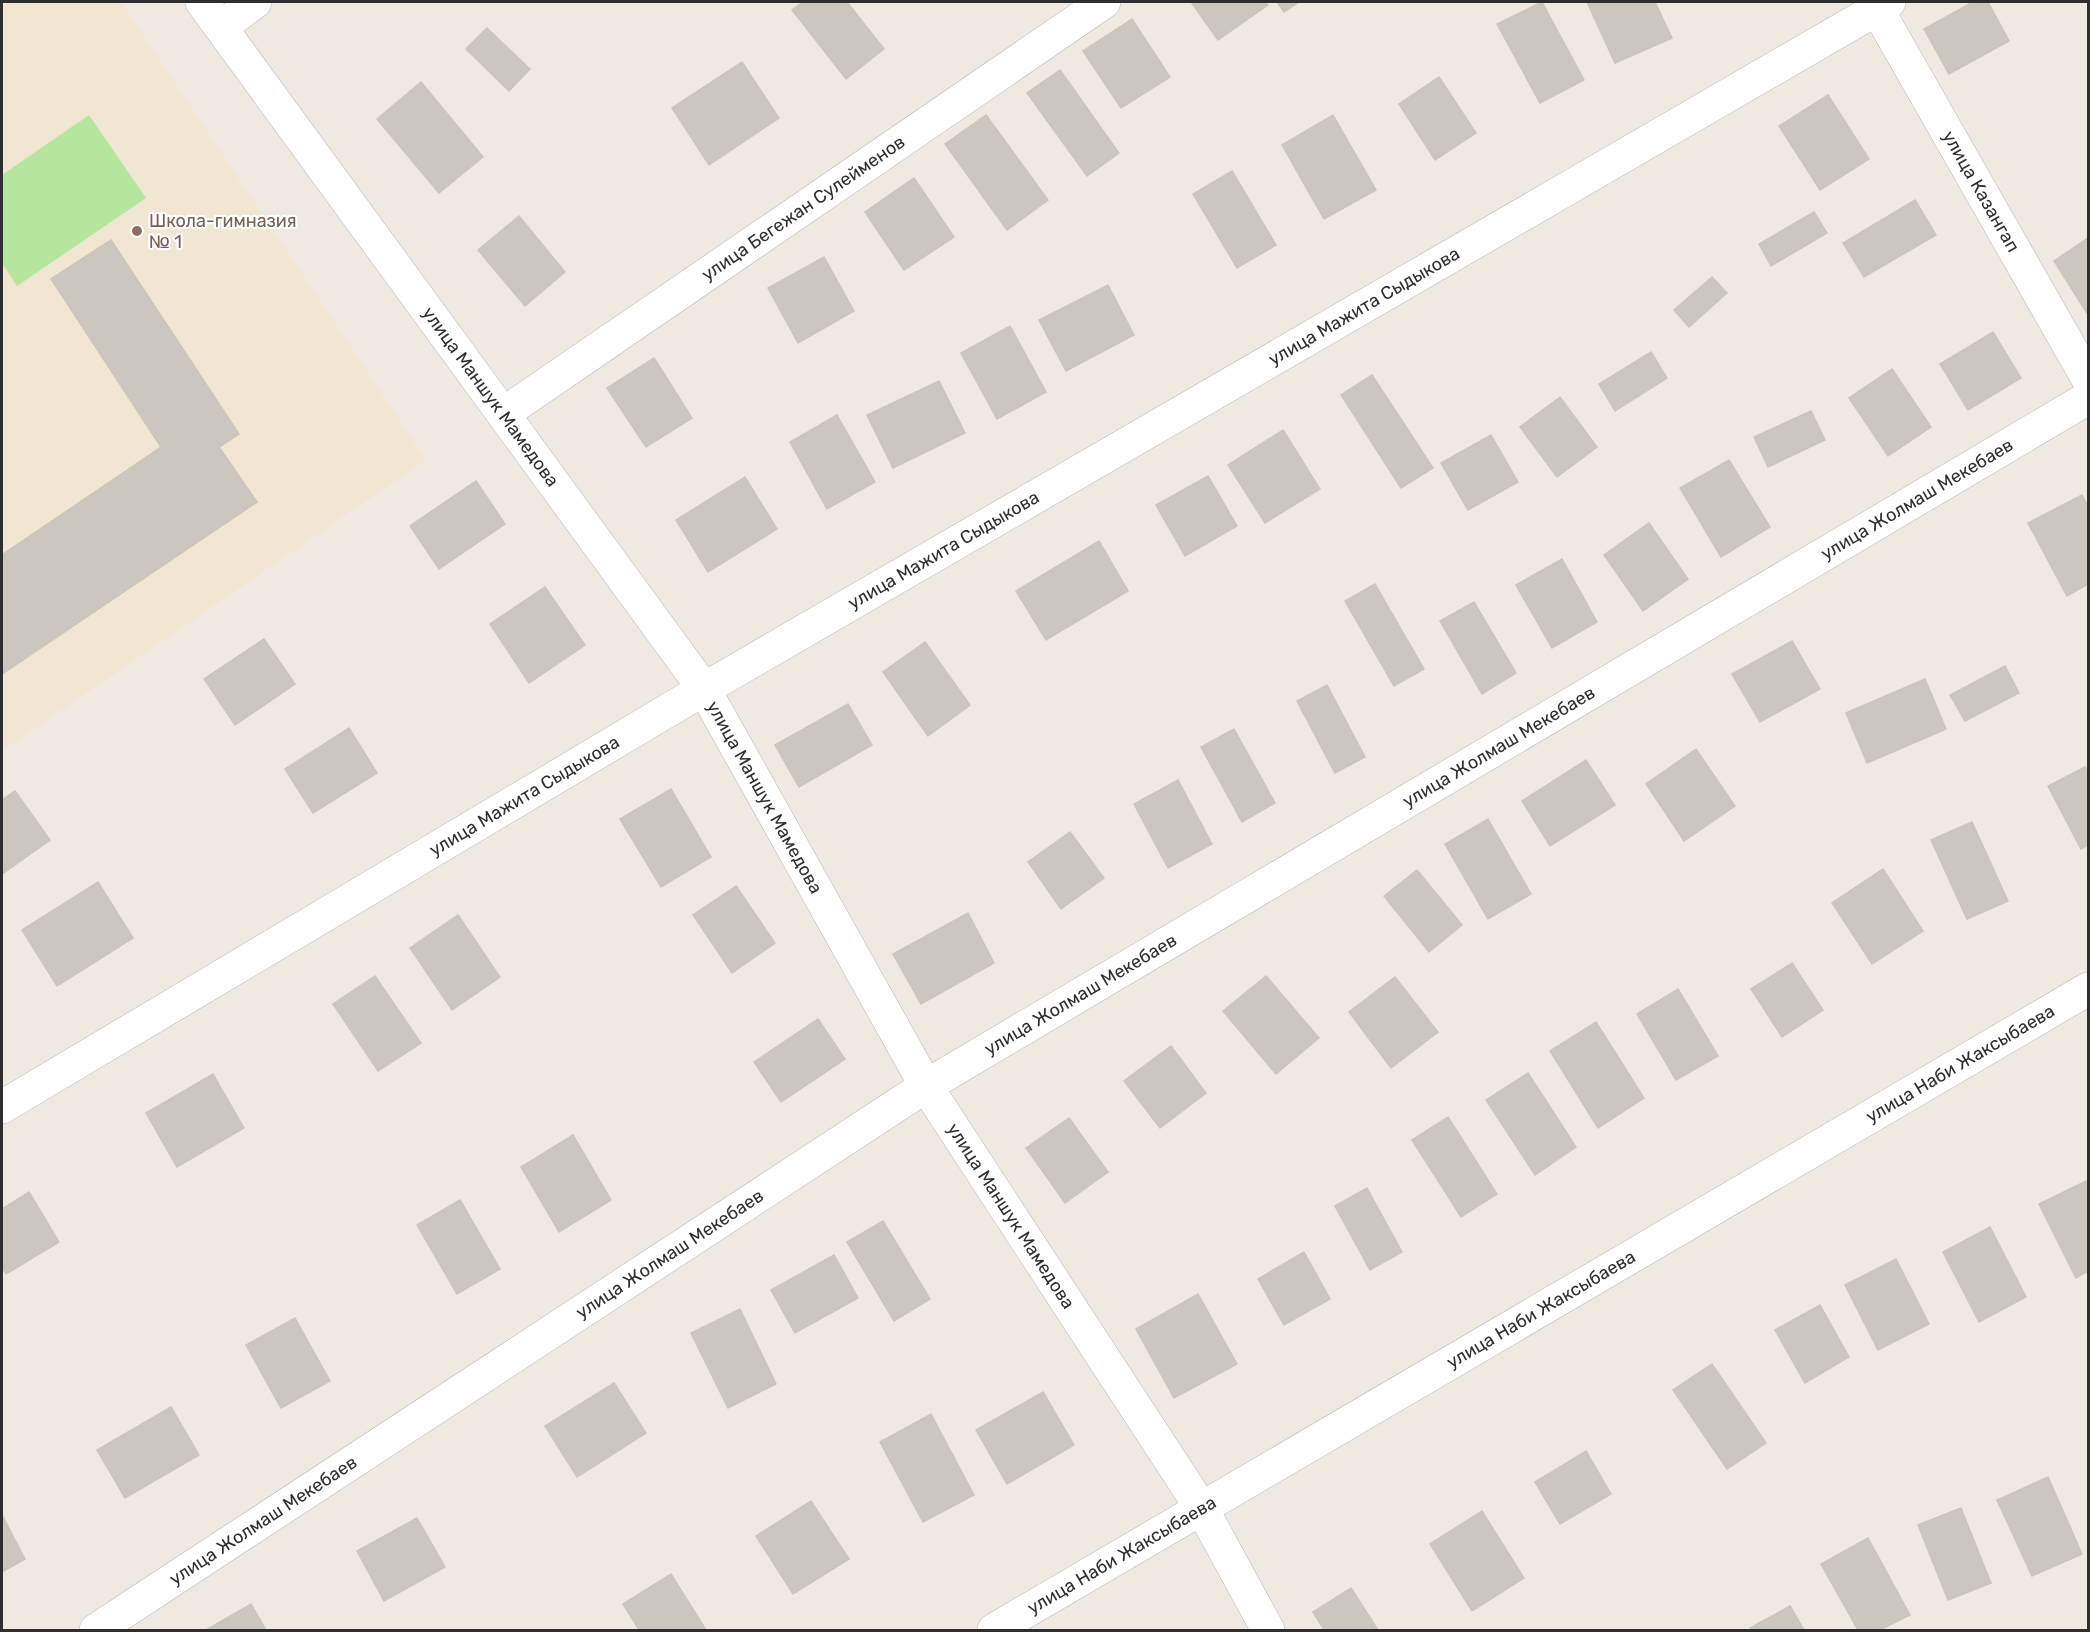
<svg xmlns="http://www.w3.org/2000/svg" width="2090" height="1632" font-family="Rubik,sans-serif">
<rect width="100%" height="100%" fill="#efe9e1"/>
<path fill="#f0e6d1" d="M2,2H121L426,460L2,751Z"/>
<path fill="#b6e59e" d="M89,115L146,198L17,286L2,263V175Z"/>
<path fill="#cbc7bf" stroke="#cbc5ba" stroke-width="1.5" d="M803,2H847L884,49L846,79L792,10Z
M1191,2H1265L1268,5L1218,40Z
M1277,2H1299L1284,12Z
M1542,2L1584,80L1540,103L1497,24Z
M1587,2H1655L1672,38L1615,63Z
M1973,2H1988L2009,41L1949,74L1924,29Z
M1132,19L1170,77L1121,108L1083,51Z
M487,28L530,69L509,91L466,49Z
M742,62L779,118L709,165L672,108Z
M1060,70L1119,153L1087,176L1027,93Z
M1439,77L1476,133L1435,160L1399,104Z
M421,82L483,157L439,193L377,119Z
M1828,95L1869,159L1820,190L1779,126Z
M986,115L1048,200L1007,230L945,144Z
M1333,115L1376,190L1324,219L1282,145Z
M1232,171L1276,245L1237,268L1193,194Z
M914,178L954,237L904,270L865,212Z
M1915,200L1936,235L1864,277L1843,243Z
M1814,212L1827,233L1771,266L1759,244Z
M519,216L565,272L525,306L478,250Z
M2088,238V315L2054,261Z
M111,240L239,434L219,447L257,502L2,674V555L161,447L51,279Z
M824,257L854,311L798,343L768,288Z
M1712,277L1727,293L1689,327L1674,310Z
M1108,285L1134,335L1066,371L1039,320Z
M1010,326L1046,392L997,419L961,353Z
M1993,332L2021,378L1968,410L1940,364Z
M1651,352L1667,378L1615,411L1599,384Z
M654,358L692,418L646,447L607,388Z
M1892,369L1931,427L1888,456L1849,398Z
M1372,375L1433,468L1401,488L1341,395Z
M939,381L965,433L893,468L867,415Z
M1560,397L1597,447L1557,477L1520,427Z
M1811,411L1825,440L1768,467L1754,437Z
M837,415L875,482L827,509L790,442Z
M1283,430L1320,489L1265,523L1228,465Z
M1491,435L1518,482L1468,510L1441,463Z
M1729,460L1770,527L1721,557L1680,488Z
M1208,476L1237,526L1185,556L1156,505Z
M745,477L777,529L708,572L676,520Z
M476,481L505,524L439,569L410,526Z
M2082,495L2088,506V584L2067,596L2028,523Z
M1649,523L1688,579L1643,611L1604,555Z
M1099,541L1128,591L1046,640L1016,591Z
M1562,559L1597,622L1552,648L1516,585Z
M1375,584L1424,669L1394,686L1345,601Z
M545,587L585,645L529,683L490,624Z
M1474,602L1516,673L1482,694L1440,621Z
M264,639L295,684L235,725L204,679Z
M1792,641L1820,689L1760,722L1732,674Z
M925,642L970,705L928,736L883,672Z
M2005,666L2019,693L1965,721L1950,695Z
M1925,679L1946,729L1867,763L1846,713Z
M1327,685L1365,757L1335,773L1297,701Z
M848,704L872,745L799,787L775,745Z
M349,728L377,773L313,813L285,769Z
M1234,729L1275,803L1242,822L1201,747Z
M1696,749L1735,806L1684,841L1646,784Z
M1586,760L1615,805L1550,846L1522,801Z
M2085,767L2088,773V845L2081,849L2048,786Z
M1178,780L1212,844L1168,868L1134,804Z
M671,789L711,857L661,887L620,819Z
M15,791L50,840L2,874V800Z
M1488,819L1531,894L1488,919L1445,844Z
M1972,822L2008,901L1967,919L1931,840Z
M1070,832L1104,878L1061,909L1028,862Z
M1883,869L1923,931L1872,964L1832,903Z
M1417,870L1462,925L1429,952L1384,896Z
M98,882L133,938L57,986L22,930Z
M736,886L775,943L732,973L693,915Z
M968,913L994,963L921,1004L893,954Z
M458,915L500,977L452,1010L410,948Z
M1792,963L1823,1010L1782,1037L1751,989Z
M375,976L421,1043L378,1071L333,1004Z
M1266,976L1319,1038L1276,1074L1223,1011Z
M1395,977L1438,1032L1391,1068L1349,1012Z
M1678,989L1718,1056L1676,1080L1637,1014Z
M818,1019L845,1059L781,1102L754,1062Z
M1596,1022L1644,1098L1598,1128L1550,1051Z
M1171,1046L1206,1093L1160,1128L1124,1081Z
M1528,1073L1576,1147L1535,1175L1486,1100Z
M213,1074L244,1128L177,1167L146,1113Z
M1448,1117L1497,1194L1461,1217L1412,1140Z
M1069,1118L1108,1172L1065,1203L1026,1148Z
M573,1135L611,1200L559,1232L521,1167Z
M2086,1181L2088,1186V1271L2076,1278L2039,1204Z
M1367,1188L1402,1252L1370,1270L1335,1206Z
M29,1192L59,1242L6,1274L2,1267V1209Z
M460,1200L500,1269L457,1294L417,1225Z
M883,1221L930,1299L894,1321L847,1242Z
M1990,1227L2026,1297L1979,1322L1943,1252Z
M1304,1252L1330,1299L1284,1325L1258,1279Z
M834,1255L858,1298L795,1333L771,1290Z
M1896,1259L1929,1324L1878,1350L1845,1285Z
M1198,1294L1237,1364L1174,1398L1136,1329Z
M1820,1305L1849,1357L1805,1383L1775,1330Z
M740,1309L776,1384L728,1408L691,1333Z
M295,1318L330,1381L281,1408L246,1345Z
M1712,1364L1766,1443L1727,1469L1673,1390Z
M614,1383L646,1433L577,1477L545,1426Z
M1043,1392L1074,1445L1007,1484L976,1430Z
M171,1407L199,1455L125,1498L97,1450Z
M931,1414L974,1495L923,1522L880,1442Z
M1586,1451L1611,1494L1560,1524L1535,1482Z
M2048,1477L2082,1554L2032,1576L1997,1500Z
M811,1501L849,1559L793,1594L756,1536Z
M1961,1508L1991,1583L1948,1600L1918,1525Z
M1482,1511L1524,1578L1472,1611L1430,1544Z
M2,1515L25,1559L2,1572Z
M417,1518L445,1567L384,1601L357,1551Z
M1868,1538L1910,1615L1880,1630H1858L1821,1564Z
M671,1574L706,1630H639L623,1604Z
M1351,1588L1378,1630H1324L1313,1612Z
M251,1604L266,1630H206Z
M1790,1606L1804,1630H1751L1750,1628Z"/>
<g fill="none" stroke-linecap="round" stroke-linejoin="round">
<defs>
<g id="street">
<path id="s1" d="M202,2L704,689L926,1086L1202,1509L1268,1630"/>
<path id="s2" d="M1873,2L2088,379"/>
<path d="M221,27L255,2"/>
<path id="s3" d="M503,414L1104,2"/>
<path id="s4" d="M2,1107L704,689L1889,2"/>
<path id="s5" d="M96,1630L926,1086L2088,398"/>
<path id="s6" d="M994,1630L2088,989"/>
</g>
</defs>
<use href="#street" stroke="#b4b7c1" stroke-width="34"/>
<use href="#street" stroke="#fff" stroke-width="33"/>
</g>
<circle fill="#8d6e63" stroke="#fff" stroke-width="2" cx="137" cy="231" r="6"/>
<g text-anchor="middle" stroke-width="4.5" stroke-linejoin="round" paint-order="stroke">
<g font-size="18" fill="#2e2e2e" stroke="#fff">
<text dy="6" stroke="none"><textPath href="#s2" startOffset="218">улица Казангап</textPath></text>
<text dy="6" stroke="none"><textPath href="#s3" startOffset="364">улица Бегежан Сулейменов</textPath></text>
<text dy="6" stroke="none"><textPath href="#s4" startOffset="1580">улица Мажита Сыдыкова</textPath></text>
<text dy="6" stroke="none"><textPath href="#s1" startOffset="489">улица Маншук Мамедова</textPath></text>
<text dy="6" stroke="none"><textPath href="#s5" startOffset="2144">улица Жолмаш Мекебаев</textPath></text>
<text dy="6" stroke="none"><textPath href="#s4" startOffset="1094">улица Мажита Сыдыкова</textPath></text>
<text dy="6" stroke="none"><textPath href="#s5" startOffset="1658">улица Жолмаш Мекебаев</textPath></text>
<text dy="6" stroke="none"><textPath href="#s4" startOffset="608">улица Мажита Сыдыкова</textPath></text>
<text dy="6" stroke="none"><textPath href="#s1" startOffset="975">улица Маншук Мамедова</textPath></text>
<text dy="6" stroke="none"><textPath href="#s5" startOffset="1172">улица Жолмаш Мекебаев</textPath></text>
<text dy="6" stroke="none"><textPath href="#s6" startOffset="1120">улица Наби Жаксыбаева</textPath></text>
<text dy="6" stroke="none"><textPath href="#s1" startOffset="1461">улица Маншук Мамедова</textPath></text>
<text dy="6" stroke="none"><textPath href="#s5" startOffset="686">улица Жолмаш Мекебаев</textPath></text>
<text dy="6" stroke="none"><textPath href="#s6" startOffset="634">улица Наби Жаксыбаева</textPath></text>
<text dy="6" stroke="none"><textPath href="#s5" startOffset="200">улица Жолмаш Мекебаев</textPath></text>
<text dy="6" stroke="none"><textPath href="#s6" startOffset="148">улица Наби Жаксыбаева</textPath></text>
</g>
<g font-size="18" fill="#785e54" stroke="#fff" text-anchor="start">
<text x="149" y="227">Школа-гимназия<tspan x="149" dy="21">№ 1</tspan></text>
</g>
</g>
<rect width="2090" height="1632" fill="none" stroke="#2e2e2e" stroke-width="6"/>
</svg>
